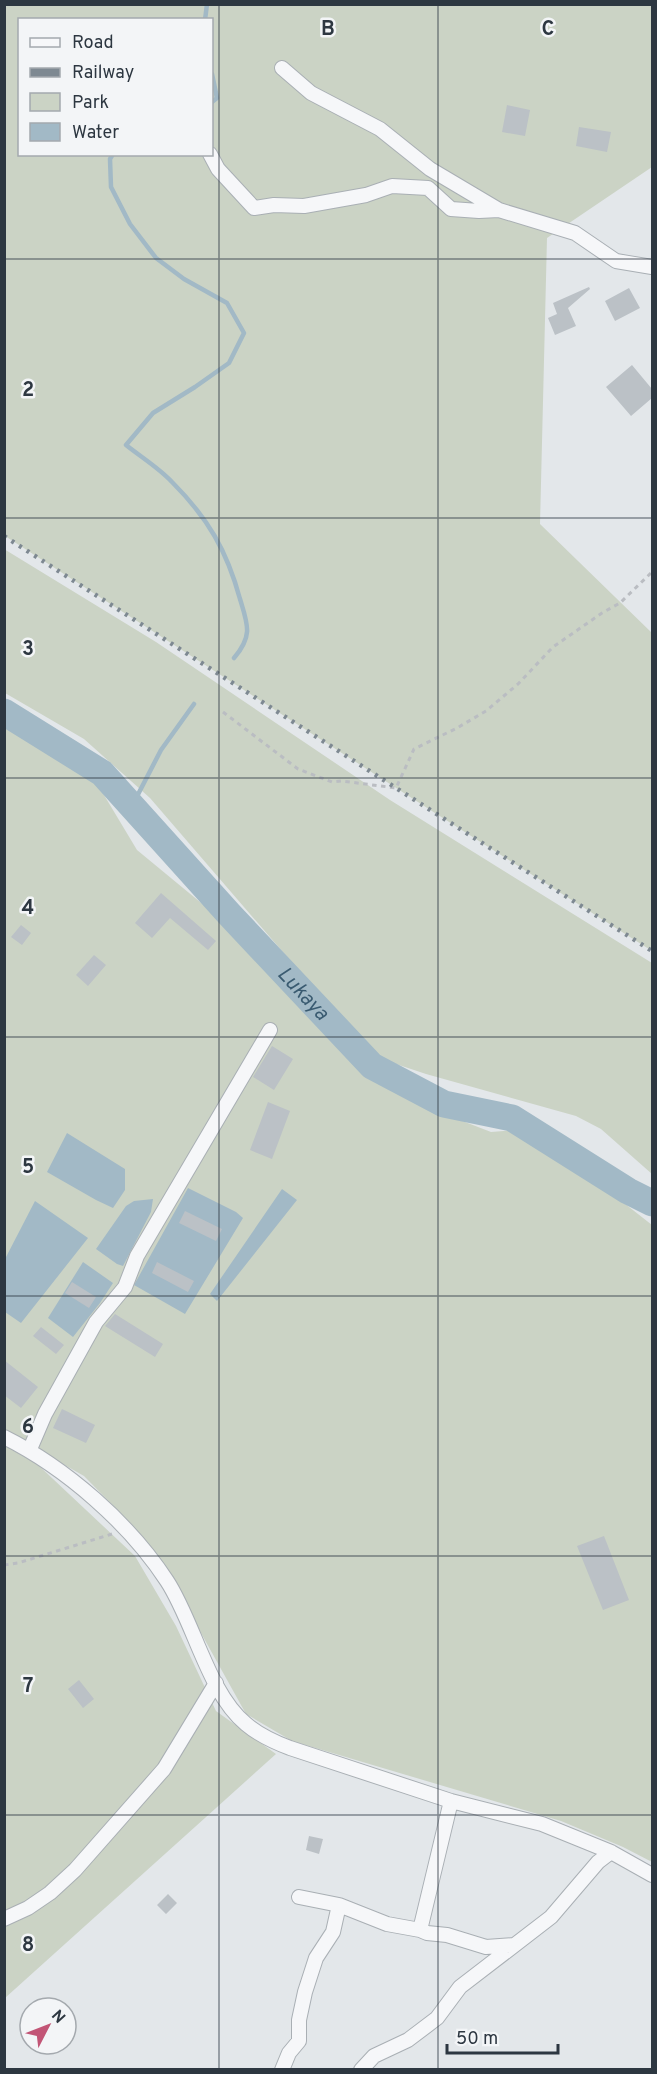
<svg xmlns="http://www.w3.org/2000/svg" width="657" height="2074" font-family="Overpass,sans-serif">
<rect width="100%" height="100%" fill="#e3e7ea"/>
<path fill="#cbd3c5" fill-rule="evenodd" d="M4,5H652V167L547,238L540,524L652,633V951L435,813L5,536ZM20,20H212V154H20Z
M4,549L156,642L390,800L652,963V1174L601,1129L576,1116L426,1074L384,1060L319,994L150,798L84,739L5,693Z
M4,725L95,780L137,850L217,916L306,1011L401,1094L439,1112L491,1132L517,1130L573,1163L652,1225V1862L623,1847L561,1821L292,1741L246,1714L176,1588L132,1525L84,1476L5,1431Z
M5,1446L36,1463L135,1556L176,1626L216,1711L276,1754L5,1998Z"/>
<path fill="#a2b9c6" d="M67,1133L125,1169V1190L113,1208L96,1200L47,1172Z
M188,1188L236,1212L243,1218L185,1314L134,1285Z
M282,1189L297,1200L217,1301L210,1294Z
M153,1199L151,1212L123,1266L117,1264L96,1249L126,1206L134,1201Z
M35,1201L88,1238L21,1323L5,1312V1259Z
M83,1262L113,1283L100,1303L73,1337L48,1318Z"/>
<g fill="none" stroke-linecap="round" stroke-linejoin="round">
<path stroke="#a2b9c6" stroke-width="4.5" d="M205,20L207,4
M212,74L217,98L212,102
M113,154L110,159L111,187L130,224L156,258L184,279L227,303L244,333L229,363L195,387L153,413L126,445C141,457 159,468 172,482C208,518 227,551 240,599C248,625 253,636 234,658
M132,806L161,750L194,704"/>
<path stroke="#a2b9c6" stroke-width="27" id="s1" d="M4,712L102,773L229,914L372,1066L444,1104L512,1118L628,1191L652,1203"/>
</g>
<path fill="#bbc1c6" d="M507,105L530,110L525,136L502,132Z
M579,127L611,132L607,152L576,146Z
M589,287L590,289L568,308L576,326L555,335L548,318L557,314L553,303Z
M629,288L640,308L615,321L605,301Z
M632,365L652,389V398L631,416L606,387Z
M161,893L216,941L208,950L170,918L152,938L135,923Z
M21,925L31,933L22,945L11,937Z
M94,955L106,965L88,986L76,975Z
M272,1046L293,1059L274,1090L253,1077Z
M268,1102L290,1111L272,1159L250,1150Z
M185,1211L222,1229L216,1241L179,1223Z
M157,1262L194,1281L188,1292L152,1273Z
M72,1282L96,1297L89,1308L65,1293Z
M115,1314L163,1344L155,1357L105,1326Z
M41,1327L64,1345L56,1354L33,1336Z
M4,1360L38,1387L21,1408L4,1395Z
M62,1409L95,1425L86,1443L53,1428Z
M604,1536L629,1600L603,1610L577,1546Z
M79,1680L94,1699L83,1708L68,1689Z
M309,1836L323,1839L319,1854L306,1850Z
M168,1894L177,1903L166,1914L157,1905Z"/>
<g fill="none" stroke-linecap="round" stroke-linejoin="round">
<defs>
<path id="street" d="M282,68L311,93L380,129L430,169L499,210L575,233L616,261L652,267
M210,154L218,169L254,208L274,205L304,206L366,195L392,186L428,188L451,209L479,211L499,210
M4,1437C66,1468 129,1523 167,1581C194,1622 208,1693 246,1724C259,1735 274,1742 290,1748L451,1801L542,1824L611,1852L652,1875
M30,1449L45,1414L96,1322L125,1287L137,1256L270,1030
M451,1801L420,1930L427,1933L447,1935L486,1947L514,1945
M299,1897L339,1905
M4,1919L28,1908L50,1893L75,1870L164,1769L216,1683
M282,2070L289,2053L299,2041V2020L305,1992L316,1958L333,1932L339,1905L387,1924L420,1930
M361,2070L374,2056L408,2040L437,2018L460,1987L551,1917L598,1862L611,1852"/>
</defs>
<use href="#street" stroke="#a9afb4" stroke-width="16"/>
<path stroke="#babdc2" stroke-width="3" stroke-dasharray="4.5 4.5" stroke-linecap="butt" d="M223,712L298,769L332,782L342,781L396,788L414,749L457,728L486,711L518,684L553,647L602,613L620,603L652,572
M4,1565L18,1563L112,1534"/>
<use href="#street" stroke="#f6f7f9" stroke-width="14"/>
<path stroke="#7e8992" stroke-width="4.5" stroke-dasharray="3 6" stroke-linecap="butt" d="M4,536L435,813L652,951"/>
</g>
<path fill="none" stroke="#2d3741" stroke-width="1.5" stroke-opacity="0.55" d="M219,4V2070M438,4V2070M4,259H652M4,518H652M4,778H652M4,1037H652M4,1296H652M4,1556H652M4,1815H652"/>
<g text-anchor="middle" stroke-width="5" stroke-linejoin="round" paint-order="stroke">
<g font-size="21" font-style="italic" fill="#3a5b71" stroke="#f3f5f7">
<text dy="7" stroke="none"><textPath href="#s1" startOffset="414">Lukaya</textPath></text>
</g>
</g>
<g font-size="20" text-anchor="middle" font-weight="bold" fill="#2d3741" stroke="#f3f5f7" stroke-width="5" stroke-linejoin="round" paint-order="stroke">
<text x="328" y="35">B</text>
<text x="548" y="35">C</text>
<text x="28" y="396">2</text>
<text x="28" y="655">3</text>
<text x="28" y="914">4</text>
<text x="28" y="1173">5</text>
<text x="28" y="1433">6</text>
<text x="28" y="1692">7</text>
<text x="28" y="1951">8</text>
</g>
<rect width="657" height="2074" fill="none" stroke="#2d3741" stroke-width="12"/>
<rect x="18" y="18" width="195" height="138" fill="#f3f5f7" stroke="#a4a9ae" stroke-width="1.5"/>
<rect x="30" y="38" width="30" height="9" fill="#f6f7f9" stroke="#a4a9ae" stroke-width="1.5"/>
<text x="72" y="48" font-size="18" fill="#2d3741">Road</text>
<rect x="30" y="68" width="30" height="9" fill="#7e8992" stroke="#a4a9ae" stroke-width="1.5"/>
<text x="72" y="78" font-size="18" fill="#2d3741">Railway</text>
<rect x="30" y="93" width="30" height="18" fill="#cbd3c5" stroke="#a4a9ae" stroke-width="1.5"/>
<text x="72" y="108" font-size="18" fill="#2d3741">Park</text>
<rect x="30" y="123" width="30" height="18" fill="#a2b9c6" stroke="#a4a9ae" stroke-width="1.5"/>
<text x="72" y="138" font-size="18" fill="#2d3741">Water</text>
<g transform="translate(48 2026) rotate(48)"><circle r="28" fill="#f3f5f7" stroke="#a4a9ae" stroke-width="1.5"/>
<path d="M0-4.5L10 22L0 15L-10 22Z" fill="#c25576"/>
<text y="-9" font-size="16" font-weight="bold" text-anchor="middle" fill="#2d3741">N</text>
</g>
<path d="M447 2044v9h111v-9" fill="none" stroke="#2d3741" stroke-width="3"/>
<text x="456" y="2044" font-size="18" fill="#2d3741" stroke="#f3f5f7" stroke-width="4.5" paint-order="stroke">50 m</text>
</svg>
